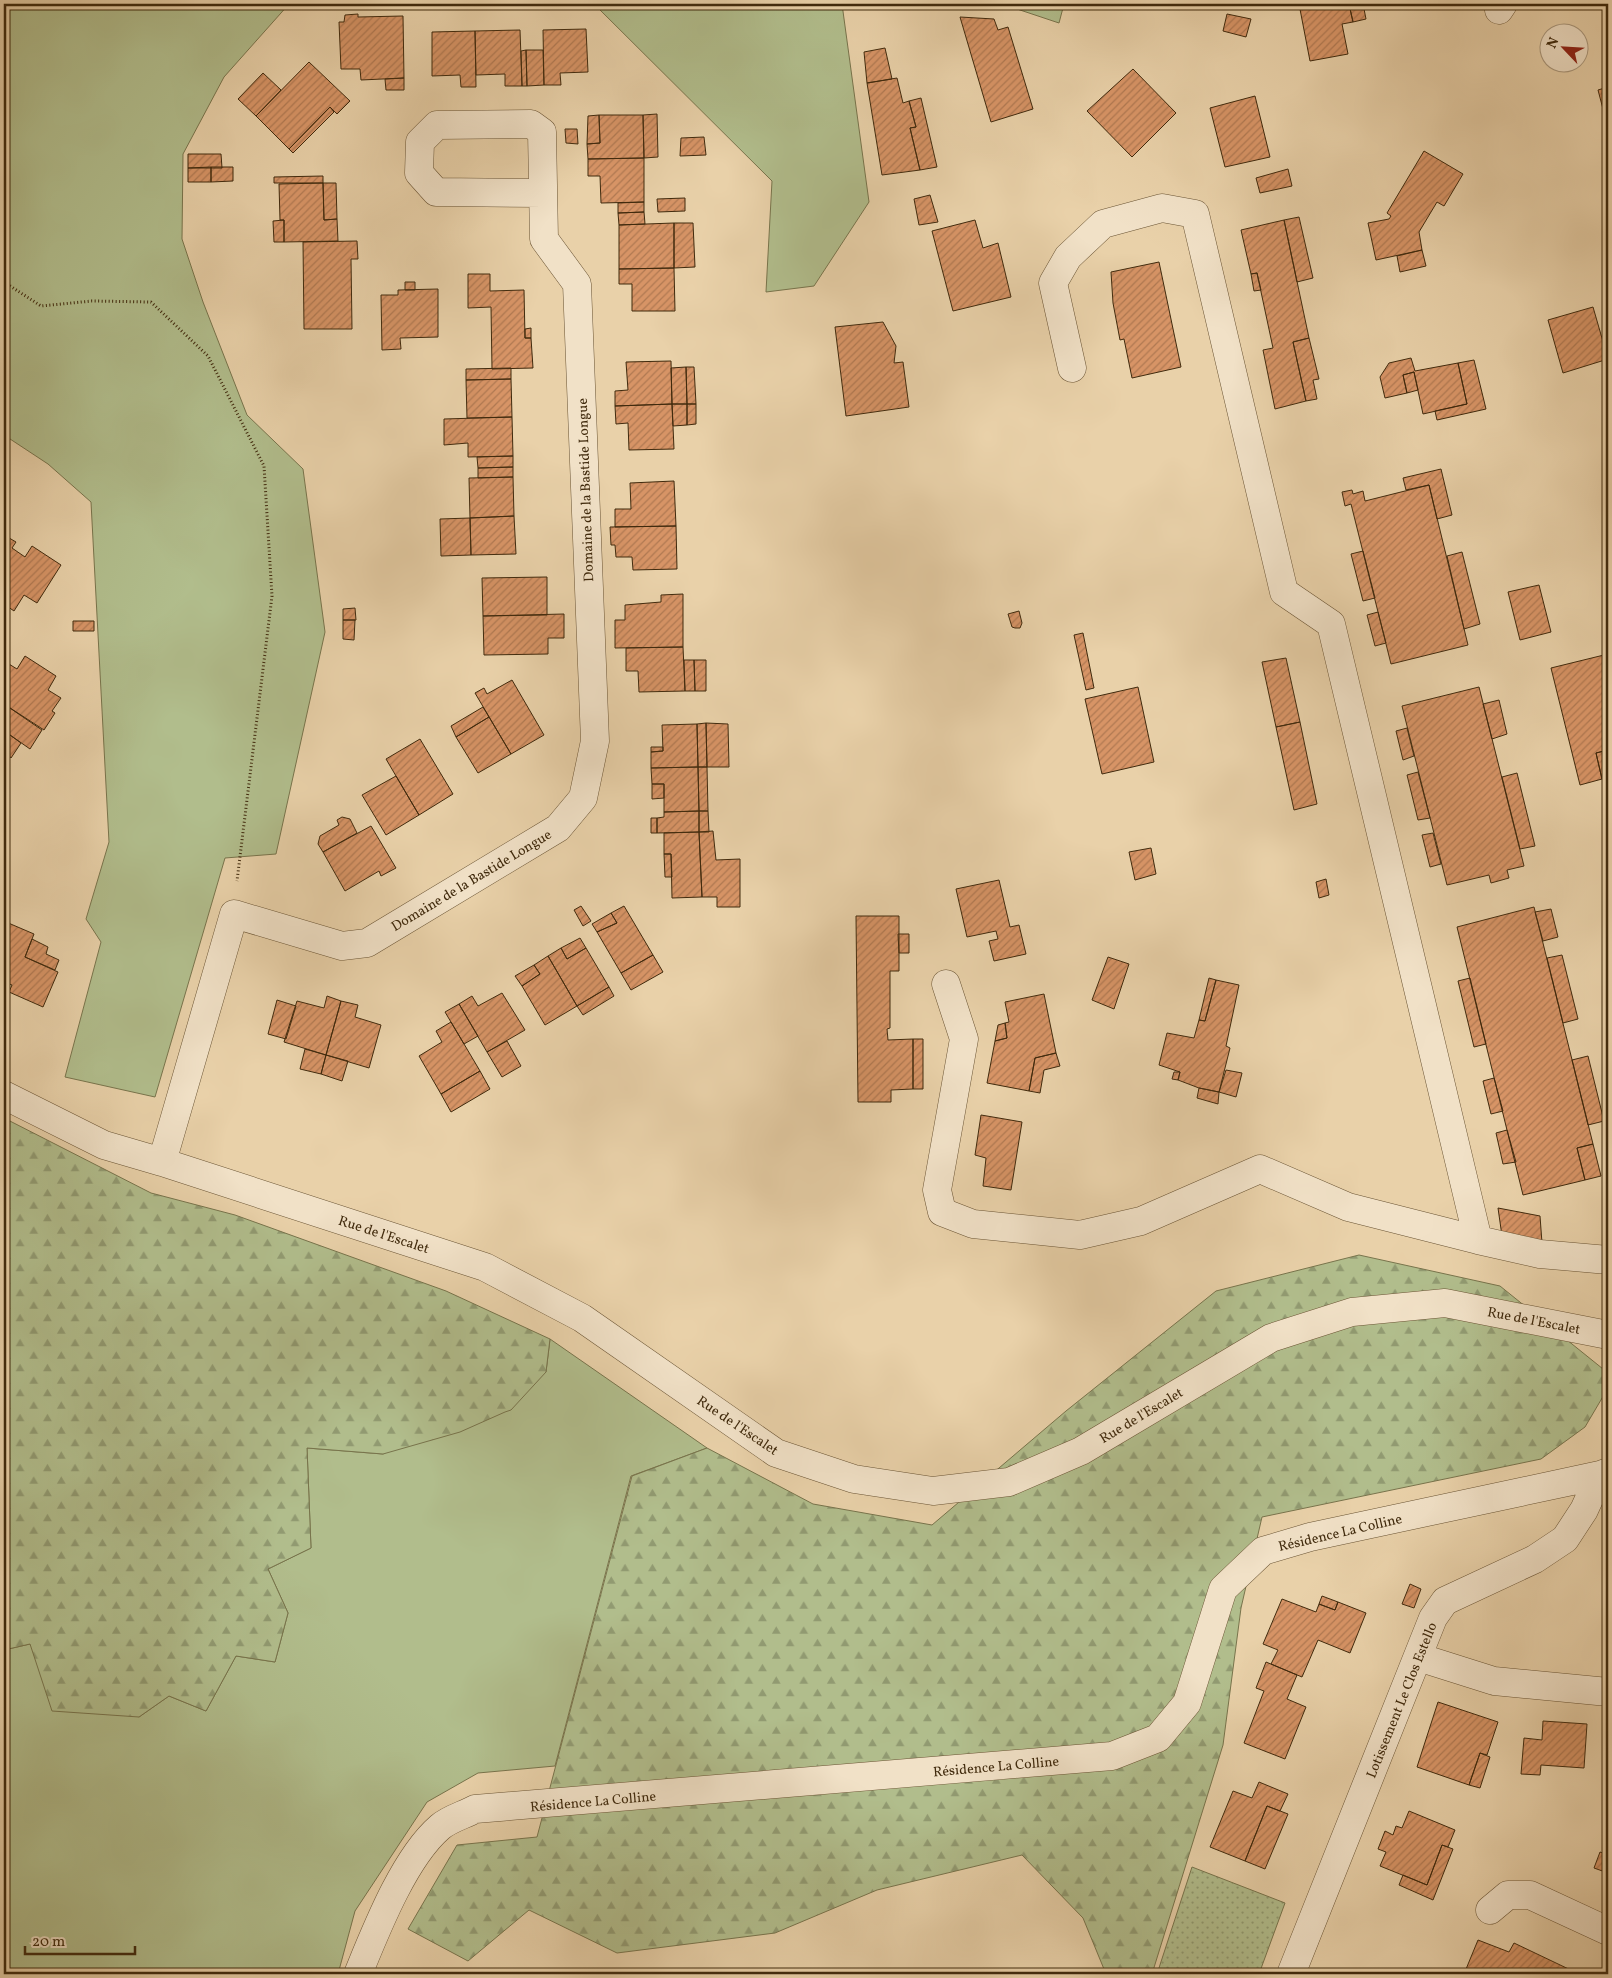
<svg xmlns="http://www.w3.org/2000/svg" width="1612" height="1978" font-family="Vollkorn,serif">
<defs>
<pattern id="forest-firs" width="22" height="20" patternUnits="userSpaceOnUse" patternTransform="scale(1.25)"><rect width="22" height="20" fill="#b1bd8c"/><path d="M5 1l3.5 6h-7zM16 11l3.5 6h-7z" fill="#919a71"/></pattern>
<pattern id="park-dots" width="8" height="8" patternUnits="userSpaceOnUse" patternTransform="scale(1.25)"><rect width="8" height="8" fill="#b1bd8c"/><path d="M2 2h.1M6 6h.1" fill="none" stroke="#919a71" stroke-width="1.8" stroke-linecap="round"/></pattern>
<pattern id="building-hatch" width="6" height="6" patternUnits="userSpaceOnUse" patternTransform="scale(1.25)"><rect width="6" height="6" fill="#d79466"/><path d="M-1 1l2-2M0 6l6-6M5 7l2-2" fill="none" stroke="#b07952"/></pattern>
</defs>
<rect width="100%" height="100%" fill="#e9d1a9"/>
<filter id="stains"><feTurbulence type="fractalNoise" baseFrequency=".004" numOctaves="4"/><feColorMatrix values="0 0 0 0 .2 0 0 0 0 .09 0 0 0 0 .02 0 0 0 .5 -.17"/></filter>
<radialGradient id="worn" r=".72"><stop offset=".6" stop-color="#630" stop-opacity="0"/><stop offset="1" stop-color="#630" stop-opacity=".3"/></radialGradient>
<path fill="#b1bd8c" stroke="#78744c" d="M4,4H289L224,77L183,154L182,239L203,302L247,415L303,469L325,632L276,854L225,858L155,1097L65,1077L101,942L86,919L109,842L91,502L48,464L4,435Z
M594,4H842L869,202L814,286L766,292L772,181Z
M1002,4H1064L1059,23Z
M550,1339L707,1448L631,1476L555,1766L478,1773L427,1802L355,1911L338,1974H4V1650L30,1644L139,1717L169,1696L206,1711L236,1656L275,1662L288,1613L268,1569L311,1548L307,1448L383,1454L546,1372Z"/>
<path fill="url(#forest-firs)" stroke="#78744c" d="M4,1118L151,1193L235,1215L446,1291L550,1339L546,1372L511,1410L505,1412L460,1432L383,1454L307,1448L311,1548L268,1569L288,1613L275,1662L236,1656L206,1711L169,1696L139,1717L52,1711L30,1644L4,1650Z
M1359,1255L1500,1286L1608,1373V1388L1585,1427L1541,1459L1262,1517L1241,1608L1223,1745L1152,1974H1106L1083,1918L1022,1855L877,1890L775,1933L617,1953L529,1910L468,1961L408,1929L457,1845L537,1837L632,1476L707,1448L813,1504L932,1525L1066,1411L1216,1291Z"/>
<path fill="url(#park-dots)" stroke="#78744c" d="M1192,1867L1285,1903L1259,1974H1157Z"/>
<path fill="url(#building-hatch)" stroke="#402a0d" d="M1299,4H1349L1353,22L1342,24L1348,54L1310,61Z
M1349,4H1363L1366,19L1353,22Z
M358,14V17L403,16L404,78L361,80L360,69H341L339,22H344L345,15Z
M1227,14L1251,19L1246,37L1223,31Z
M960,17L994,19L998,30L1008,27L1033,109L991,122Z
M586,29L588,72L560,73L561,85H544L543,30Z
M520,30L522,86H505V74L476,75L475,31Z
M475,31L476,87H461L460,75L432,76V32Z
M885,48L892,79L867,83L864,52Z
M526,50H543L544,85L527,86Z
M526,50L527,86H522L521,51Z
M309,62L350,101L337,114L330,107L289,149L256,116Z
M1133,69L1176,113L1132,157L1087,111Z
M263,73L281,90L256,116L238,99Z
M404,78V90H386L385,79Z
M897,78L903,103L909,101L916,127L910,128L920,170L882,175L867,83Z
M1608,87V128L1598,90Z
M1255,96L1270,157L1225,167L1210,108Z
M921,98L937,167L920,170L910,128L916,127L909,101Z
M330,107L334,112L293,153L289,149Z
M657,114L658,157L644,158L643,115Z
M599,115H643L644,158L588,159L587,144L600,143Z
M599,115L600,143L587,144L588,116Z
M565,129H577L578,144L566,143Z
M704,137L706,155L680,156L681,138Z
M1424,151L1463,174L1444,206L1437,202L1419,232L1422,250L1376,260L1368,223L1389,219L1391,216L1387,213Z
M188,154H221L222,168H188Z
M644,158V202L601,203L600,176H588V159Z
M211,167H233V181L211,182Z
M211,167V182H188V168Z
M1288,169L1292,186L1260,193L1256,178Z
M323,176V183H274V177Z
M323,183H336L337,219L324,220Z
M323,183L324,220L337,219L338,241L284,242V220H280L279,184Z
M930,195L938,222L919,225L914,199Z
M685,198V211L658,212L657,199Z
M644,202V212L618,213V203Z
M644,212L645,224L619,225L618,213Z
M1299,217L1313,278L1297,282L1284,220Z
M284,220V242H274L273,221Z
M975,220L983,248L998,243L1011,297L953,311L932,231Z
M1284,220L1309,338L1293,342L1306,401L1275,409L1263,350L1273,348L1257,273L1251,274L1241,230Z
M674,223V268L619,269V225Z
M674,223H693L695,267L674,268Z
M357,241L358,259H351L352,329H304L303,242Z
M1422,250L1426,266L1400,272L1397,256Z
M1159,262L1181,367L1132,378L1124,339L1120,340L1113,303L1111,272Z
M674,268L675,311H632V284H619V269Z
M1257,273L1261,290L1254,291L1251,274Z
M468,274H490V291L524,290L525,338H531L533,368L492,369L491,307L468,308Z
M405,282H415V290H405Z
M438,289V337L400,338L401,349L382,350L381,295H398V290Z
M1593,307L1608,359L1563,373L1548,320Z
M883,322L896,346L894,363L903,362L909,407L846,416L835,327Z
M531,328V338H525V329Z
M1309,338L1319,379L1313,380L1317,399L1306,401L1293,342Z
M1411,358L1415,371L1458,363L1467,404L1423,414L1414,372L1403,375L1407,393L1385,398L1380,377L1389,363Z
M1474,360L1486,409L1437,420L1435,411L1467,404L1458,363Z
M671,361L672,404L615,406V391L628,390L626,362Z
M686,367H694L696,404H687Z
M686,367L687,404H672L671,368Z
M511,368V379L466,380V369Z
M1414,372L1418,390L1407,393L1403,375Z
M511,379L512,417L467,418L466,380Z
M672,404H687V425L673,426Z
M672,404L674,449L629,450L628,423L616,424L615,406Z
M687,404H696V424L687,425Z
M512,417L513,456L468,457V443L444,445V419Z
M513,456V467L478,468L477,457Z
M513,467V477L478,478V468Z
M1441,469L1452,515L1437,519L1429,485L1406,490L1403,478Z
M513,477L514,516L470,518L469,478Z
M674,481L676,526L615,527V509H631L630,483Z
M1429,485L1468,645L1391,664L1351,504L1345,506L1342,492L1352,490L1353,494L1363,491L1365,501Z
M514,516L516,554L471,555L470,518Z
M470,518L471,555L441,556L440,519Z
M676,526L677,569L633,570L632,557H616L615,545H611L610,527Z
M4,535L16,542L12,548L25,557L32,546L61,565L37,603L24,595L14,611L4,604Z
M1363,551L1375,598L1363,601L1351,554Z
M1462,552L1480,624L1464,629L1447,556Z
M547,577V615L483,616L482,578Z
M1539,585L1551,632L1520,640L1508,592Z
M683,594V647L615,648V620H625V605L661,602V595Z
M355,608L356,620H343V609Z
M1019,611L1022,623L1020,628H1015L1012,627L1008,614Z
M1378,612L1386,643L1375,646L1367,615Z
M564,614V638H548V654L484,655L483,616Z
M343,620H355L354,640L343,639Z
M73,621H94V631H73Z
M1083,633L1094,688L1086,690L1074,635Z
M683,647L685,691L639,692L638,671H626V648Z
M1608,654V750L1596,753L1602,779L1580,785L1551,668Z
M25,656L56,676L48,690L61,698L52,711L55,713L44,730L4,704V661L17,669Z
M1286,658L1300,722L1276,727L1262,662Z
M684,660H694L695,691H685Z
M694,660H706V691H695Z
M512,680L544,735L511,754L475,693L484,688L487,694Z
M1138,687L1154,762L1102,774L1085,699Z
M1479,687L1524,866L1507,870L1509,878L1491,883L1489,875L1447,885L1402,706Z
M1499,700L1507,734L1492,739L1483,704Z
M4,704L42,730L30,749L10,735L4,745Z
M483,707L489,717L456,737L451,726Z
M489,717L511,754L478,773L456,737Z
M1300,722L1317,804L1294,810L1276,727Z
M706,723L707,767H698L697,724Z
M706,723L728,724L729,767H707Z
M697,724L698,767L651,768V752L663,751L662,725Z
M1407,728L1414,756L1403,760L1396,731Z
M10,735L21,743L11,758L4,749Z
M420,739L453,794L419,815L386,759Z
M651,747H663V751L651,752Z
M1608,750V778L1602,779L1596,753Z
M698,767L699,811L664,812V784H652L651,768Z
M698,767H707L708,811H699Z
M1418,772L1430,818L1418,820L1407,775Z
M1517,773L1535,846L1520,849L1502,777Z
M396,776L419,815L386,835L362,795Z
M652,784H664V798L652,799Z
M699,811V832L657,833V818L664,817V812Z
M699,811H708L709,832H699Z
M342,817L350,819L357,833L323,852L318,844L320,836L339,825L337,820Z
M651,818H657V833H651Z
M371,826L396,868L381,876L379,871L345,891L323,852Z
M713,831L716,860L740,859V907H717V897H702L699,832Z
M699,832L702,897L672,898L671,854H664V833Z
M1433,833L1441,864L1430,867L1422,835Z
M1151,848L1156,874L1135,880L1129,852Z
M664,854H671L672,877H665Z
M1326,879L1329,895L1319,898L1316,882Z
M999,880L1010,927L1019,925L1026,954L994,961L989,941L998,939L996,931L967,937L956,889Z
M581,906L591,921L583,926L574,910Z
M624,906L653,955L621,973L597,932L617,923L611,913Z
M1534,907L1593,1144L1577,1148L1585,1180L1523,1195L1457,927Z
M1551,909L1558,937L1543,941L1535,912Z
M611,913L617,923L597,932L592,924Z
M856,916H899V971H890V1028L887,1029L888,1040L913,1039V1089L891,1090V1102H858Z
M6,922L34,934L25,957L58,972L43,1007L9,992L12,985L4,982V929Z
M898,934H909V953H899Z
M580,938L586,948L567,959L561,948Z
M32,939L48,947L46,954L59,960L55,970L25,957Z
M561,948L567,959L586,948L609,987L577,1006L548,956Z
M653,955L663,972L631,990L621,973Z
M1562,955L1578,1019L1563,1023L1547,958Z
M548,956L577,1006L545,1025L522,986L540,974L534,965Z
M1108,957L1129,964L1114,1009L1092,1000Z
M534,965L540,974L522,986L515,976Z
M1209,978L1216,980L1205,1021L1199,1020Z
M1470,978L1486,1044L1474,1047L1458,981Z
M1216,980L1239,985L1226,1046L1230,1048L1219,1092L1199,1088L1178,1080L1180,1072L1159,1065L1167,1033L1194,1038L1199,1020L1205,1021Z
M609,987L614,996L583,1015L577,1006Z
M502,993L525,1030L487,1052L459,1004L472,996L478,1006Z
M1044,994L1056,1053L1035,1058L1029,1091L987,1083L995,1041L1007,1038L1005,1023L1009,1022L1005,1002Z
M327,996L341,1001L326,1055L284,1042L297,1001L324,1008Z
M277,1000L296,1006L286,1039L268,1034Z
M341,1001L358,1005L355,1017L381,1025L369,1068L326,1055Z
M459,1004L478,1036L464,1044L445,1012Z
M451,1022L480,1071L441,1094L419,1056L442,1042L436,1031Z
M1005,1023L1007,1038L995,1041L998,1025Z
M913,1039H923V1089H913Z
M507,1041L521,1066L502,1077L487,1052Z
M305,1049L326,1055L321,1074L300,1069Z
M1056,1053L1060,1066L1044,1070L1040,1093L1029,1091L1035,1058Z
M326,1055L348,1061L342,1081L321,1074Z
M1588,1056L1604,1121L1588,1125L1572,1060Z
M1226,1070L1242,1073L1236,1097L1219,1092Z
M480,1071L490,1089L451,1112L441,1094Z
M1174,1072H1180L1178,1080L1172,1079Z
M1494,1078L1503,1111L1491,1114L1483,1081Z
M1199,1088L1219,1092L1218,1104L1197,1098Z
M981,1115L1022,1122L1011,1190L983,1186L986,1158L975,1155Z
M1507,1130L1516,1162L1503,1164L1496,1133Z
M1593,1144L1601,1176L1585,1180L1577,1148Z
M1498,1208L1540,1216L1542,1243L1502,1236Z
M1410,1584L1421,1589L1414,1608L1402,1604Z
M1322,1596L1338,1602L1335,1610L1319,1604Z
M1282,1599L1316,1612L1319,1604L1335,1610L1338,1602L1366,1613L1350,1653L1318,1640L1302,1677L1271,1664L1278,1650L1263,1644Z
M1266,1662L1297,1675L1287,1699L1306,1707L1285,1759L1244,1743L1264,1691L1256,1688Z
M1438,1702L1498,1722L1487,1755L1480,1753L1469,1785L1417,1767Z
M1543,1721L1587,1724L1584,1768L1541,1765L1540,1775L1521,1774L1524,1738L1542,1740Z
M1480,1753L1490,1757L1480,1788L1469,1785Z
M1259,1782L1288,1794L1280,1811L1267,1806L1245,1861L1210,1847L1233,1791L1252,1798Z
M1267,1806L1288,1814L1265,1869L1245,1861Z
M1409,1811L1455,1830L1448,1847L1442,1845L1427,1885L1380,1866L1386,1852L1378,1849L1385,1831L1393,1835L1396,1826L1402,1828Z
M1442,1845L1453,1849L1433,1900L1399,1885L1403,1875L1427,1885Z
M1600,1852L1608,1855V1873L1594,1868Z
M1478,1940L1509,1952L1514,1943L1577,1973L1464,1974Z"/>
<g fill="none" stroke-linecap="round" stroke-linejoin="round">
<defs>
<path id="minor" d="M1499,10L1503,4
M1072,368L1053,283L1068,257L1103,224L1162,208L1195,214L1284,592L1331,624L1478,1240L1540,1254L1608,1260
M946,984L964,1039L937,1190L942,1212L973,1224L1080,1235L1141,1221L1260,1169L1348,1207L1478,1240
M4,1095L104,1145L162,1162L485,1267L582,1318L776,1453L854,1479L933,1491L1009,1482L1081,1451L1271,1338L1352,1312L1445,1303L1608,1335
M162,1162L234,914L342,946L367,943L558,828L583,798L595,741L577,284L544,239L542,132L531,124L437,125L420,142L419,173L436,192L543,193
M1418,1657L1494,1681L1608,1692
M1490,1910L1508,1895H1530L1608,1931
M358,1974C376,1930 404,1858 440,1827C449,1819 464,1815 475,1809L1112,1756L1158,1738L1187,1703L1223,1589L1263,1551L1310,1537L1600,1475
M1291,1974L1433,1618L1445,1601L1535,1559L1565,1539L1584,1510L1600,1475L1608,1472"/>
</defs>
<use href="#minor" stroke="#6a5434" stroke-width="29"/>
<path stroke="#402a0d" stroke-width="3" stroke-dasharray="1 2.5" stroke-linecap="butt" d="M4,282L41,306L92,301L151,302L208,356L264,466L272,596L237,881"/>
<use href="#minor" stroke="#f1e1c7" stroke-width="28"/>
</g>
<g text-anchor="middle" stroke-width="4" stroke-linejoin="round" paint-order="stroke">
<g font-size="14" fill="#402a0d" stroke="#f1e1c7">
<text transform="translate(585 490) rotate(-92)" y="5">Domaine de la Bastide Longue</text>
<text transform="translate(471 880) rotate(-31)" y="5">Domaine de la Bastide Longue</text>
<text transform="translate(384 1234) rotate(18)" y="5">Rue de l'Escalet</text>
<text transform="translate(1534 1320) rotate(11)" y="5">Rue de l'Escalet</text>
<text transform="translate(1141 1415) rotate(-31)" y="5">Rue de l'Escalet</text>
<text transform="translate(738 1425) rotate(34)" y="5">Rue de l'Escalet</text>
<text transform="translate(1340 1532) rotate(-13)" y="5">Résidence La Colline</text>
<text transform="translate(1401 1700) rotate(-68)" y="5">Lotissement Le Clos Estello</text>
<text transform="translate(996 1766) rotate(-5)" y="5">Résidence La Colline</text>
<text transform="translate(593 1801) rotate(-5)" y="5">Résidence La Colline</text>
</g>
</g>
<rect width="1612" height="1978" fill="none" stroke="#e9d1a9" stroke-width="20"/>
<rect x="5" y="5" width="1602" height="1968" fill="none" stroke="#402a0d" stroke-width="2.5"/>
<rect x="10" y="10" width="1592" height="1958" fill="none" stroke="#402a0d"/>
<g transform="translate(1564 48) rotate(295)"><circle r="24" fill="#f1e1c7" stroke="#aa987d"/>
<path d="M0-4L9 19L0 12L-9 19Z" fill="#8f2418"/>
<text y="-8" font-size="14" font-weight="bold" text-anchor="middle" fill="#402a0d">N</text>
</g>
<path d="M25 1946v8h110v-8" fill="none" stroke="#402a0d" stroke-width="2.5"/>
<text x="32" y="1946" font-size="15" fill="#402a0d" stroke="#f1e1c7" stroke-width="4" paint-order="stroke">20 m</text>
<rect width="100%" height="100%" filter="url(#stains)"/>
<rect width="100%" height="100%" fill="url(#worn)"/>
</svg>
